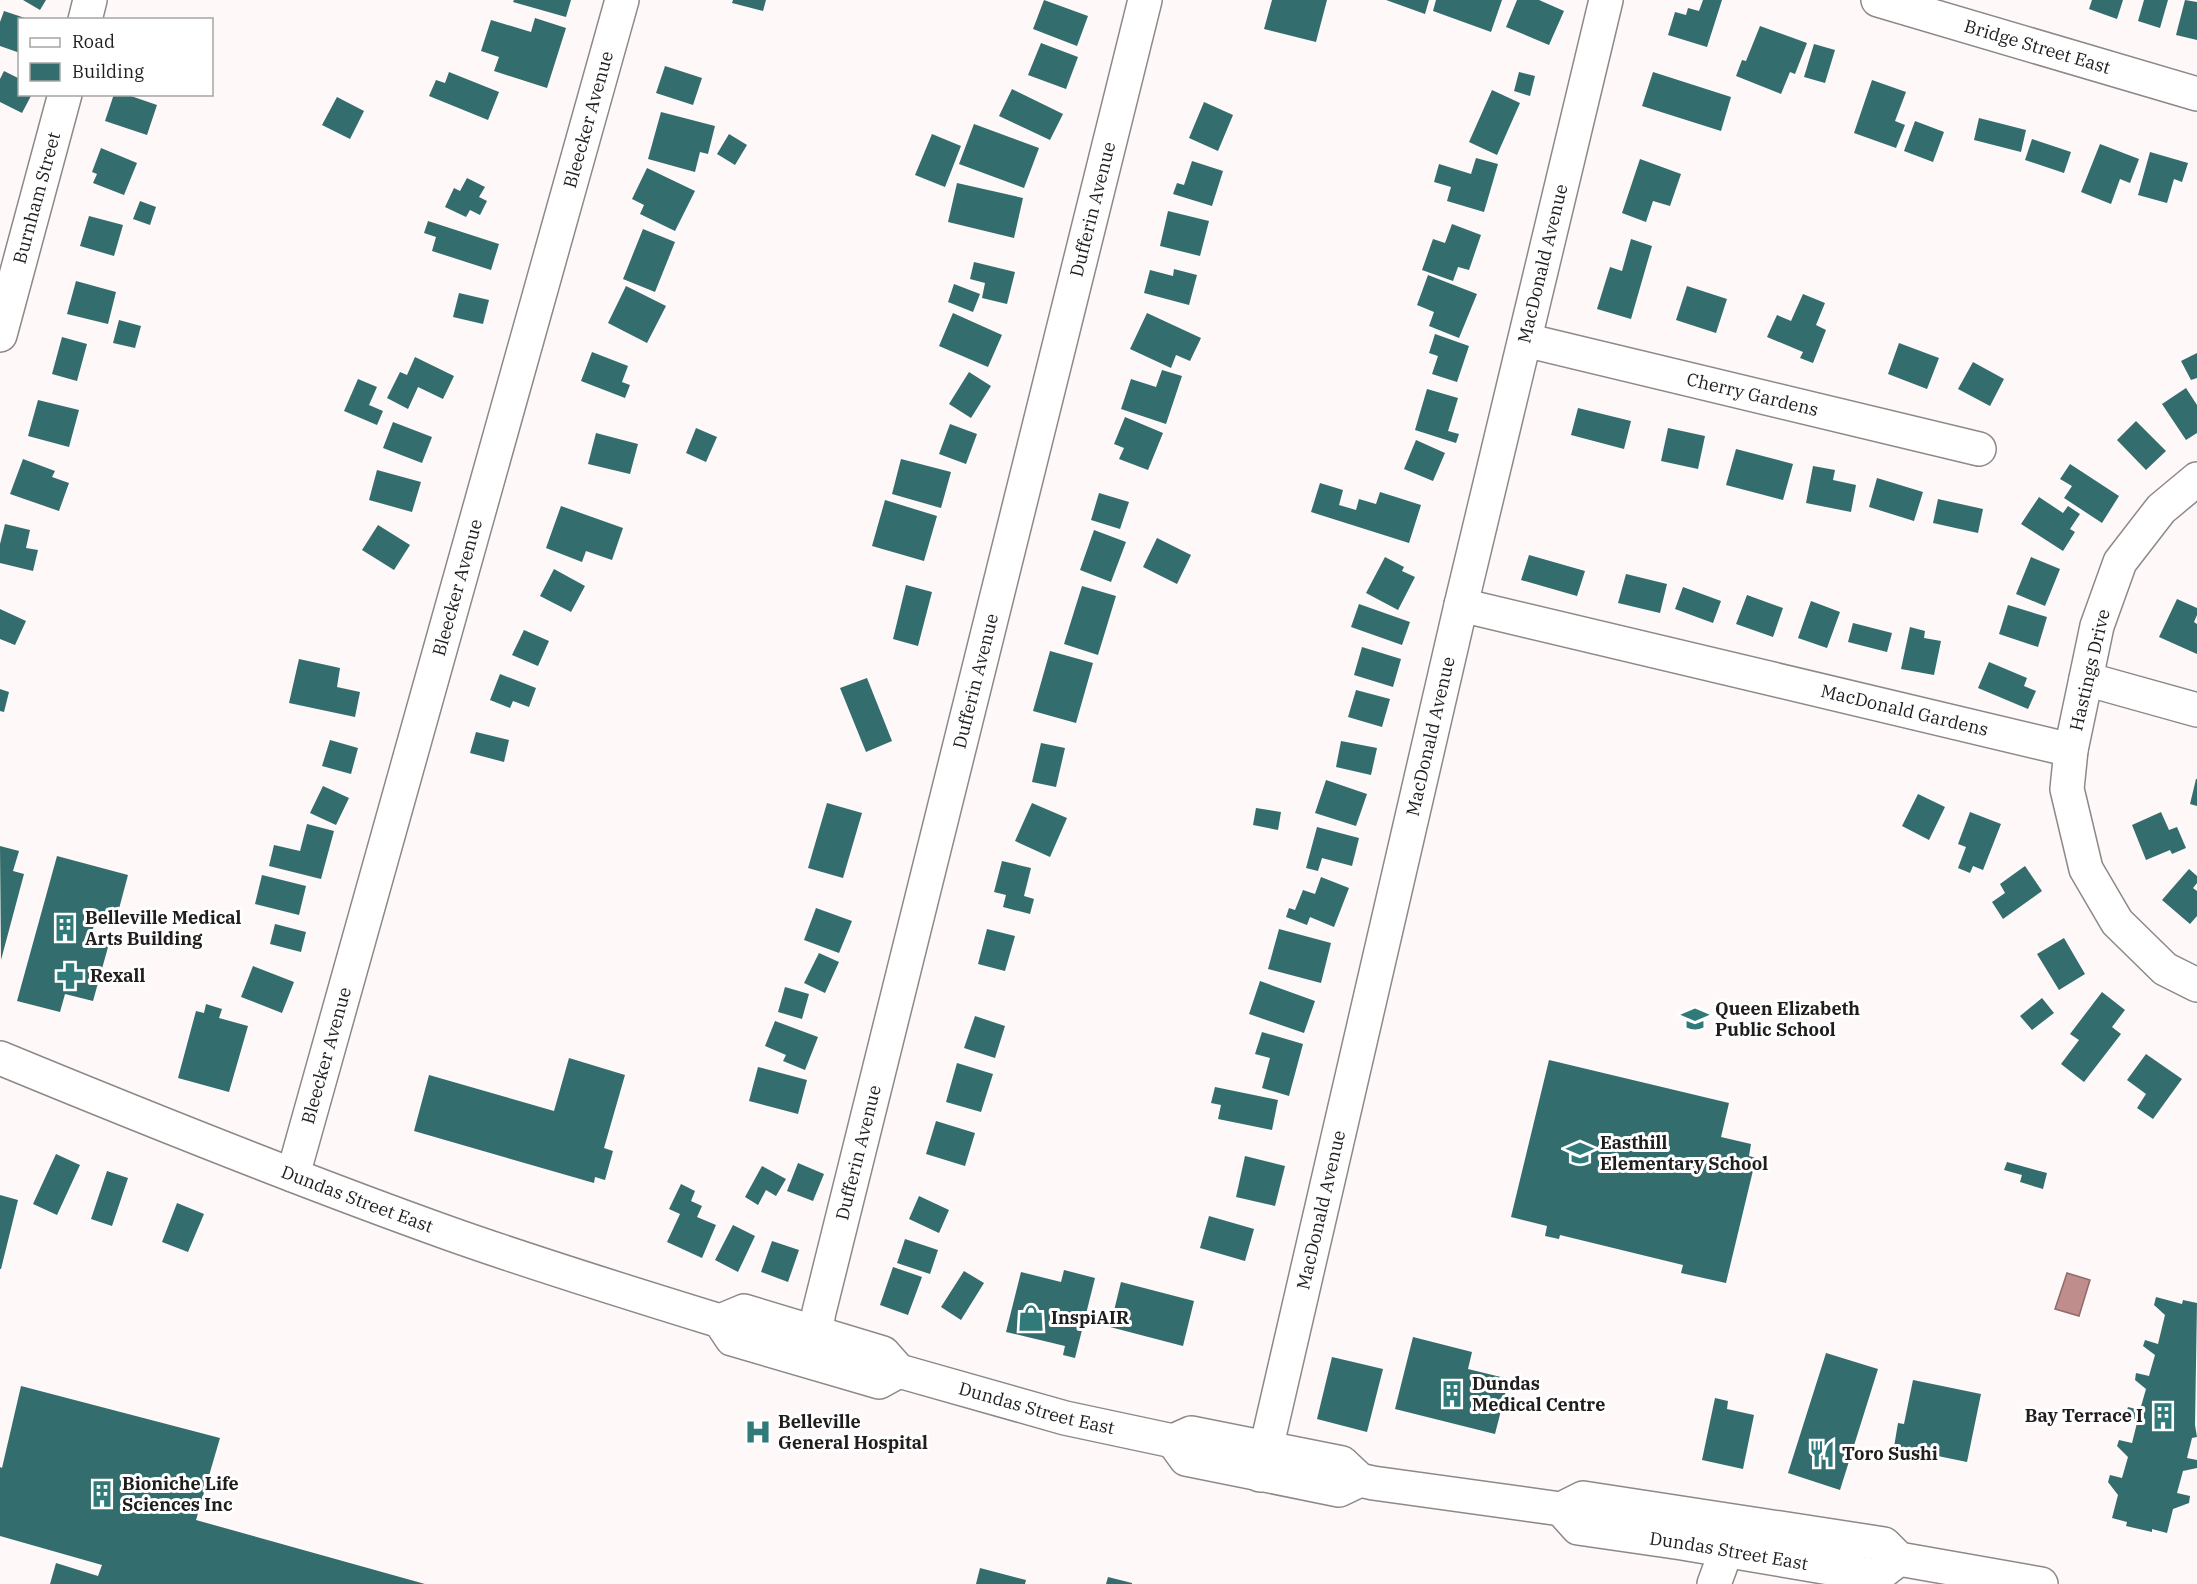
<svg xmlns="http://www.w3.org/2000/svg" width="2197" height="1584" font-family="'IBM Plex Serif',serif">
<rect width="100%" height="100%" fill="#fef8f8"/>
<path fill="#be8d8c" stroke="#8f6b6b" stroke-width="1.5" d="M2067,1273L2090,1280L2079,1316L2055,1309Z"/>
<path fill="#346d6d" d="M23,0H46L40,10Z
M514,0H571L566,17L513,2Z
M733,0H766L763,11L732,3Z
M1044,0L1088,16L1077,46L1033,29Z
M1272,0H1327L1316,42L1264,29Z
M1386,0H1429L1425,14Z
M1436,0H1502L1491,32L1433,11Z
M1517,0H1539L1564,11L1549,45L1506,27Z
M1703,0H1722L1707,47L1668,35L1675,12L1686,15L1688,8L1699,11Z
M2092,0H2123L2117,19L2089,9Z
M2144,0H2168L2160,28L2138,21Z
M2185,0L2197,2V40L2176,35Z
M4,11L28,19L20,20V53L0,46V22Z
M535,18L566,28L547,88L494,71L499,57L481,51L491,20L531,32Z
M1760,26L1807,43L1795,74L1790,72L1781,94L1736,76L1742,60L1746,61Z
M1041,43L1078,57L1066,89L1028,75Z
M1814,44L1835,50L1825,83L1804,77Z
M665,66L702,78L693,105L656,93Z
M4,71L20,79V94H32L22,113L0,102V79Z
M449,72L499,92L488,120L429,96L436,80L445,83Z
M1519,72L1535,76L1530,96L1514,91Z
M1653,72L1731,97L1721,131L1642,106Z
M1872,80L1906,92L1895,121L1905,125L1896,148L1854,133Z
M1012,89L1063,114L1050,140L999,116Z
M1492,90L1520,103L1497,155L1469,142Z
M114,94H125L157,105L147,135L105,121Z
M337,97L364,111L350,139L322,125Z
M1204,102L1233,115L1218,151L1189,138Z
M661,112L715,126L708,154L700,152L695,172L648,159Z
M1979,118L2026,130L2021,152L1974,140Z
M1915,121L1944,132L1933,162L1904,151Z
M974,124L1039,148L1024,188L959,164Z
M729,134L747,145L735,165L717,154Z
M932,134L961,146L945,187L915,175Z
M2032,139L2071,152L2064,173L2025,160Z
M2100,144L2139,159L2130,183L2120,179L2111,204L2081,192Z
M101,148L137,163L124,195L93,183L97,174L92,172Z
M2150,152L2188,163L2182,182L2174,179L2167,203L2138,195Z
M1476,158L1498,164L1484,212L1447,201L1451,187L1434,182L1439,164L1471,174Z
M1640,159L1681,174L1670,206L1653,201L1646,222L1622,213Z
M1192,161L1223,171L1212,206L1173,194L1177,183L1184,185Z
M647,168L695,191L675,231L640,214L644,205L632,199Z
M467,178L485,187L479,197L487,201L480,215L470,210L466,217L445,207L454,188L460,191Z
M957,183L1023,198L1014,238L948,222Z
M140,201L156,207L150,225L133,219Z
M1168,211L1209,221L1200,256L1160,246Z
M89,216L123,225L114,256L80,246Z
M428,221L499,244L491,270L432,251L436,237L424,233Z
M1452,224L1481,235L1469,270L1458,267L1453,281L1422,270L1433,239L1445,243Z
M643,229L675,242L655,292L623,279Z
M1631,239L1652,246L1631,319L1597,309L1610,267L1622,271Z
M974,262L1015,272L1007,304L982,298L985,283L970,279Z
M1174,269L1197,275L1189,305L1144,293L1150,270L1173,276Z
M1428,275L1477,294L1459,338L1429,326L1434,312L1417,305Z
M76,281L116,292L108,324L67,314Z
M954,284L980,294L973,312L948,302Z
M626,286L666,306L647,343L608,323Z
M1687,286L1727,299L1716,333L1676,320Z
M459,293L489,300L483,324L453,317Z
M1803,294L1825,303L1816,325L1826,330L1813,363L1800,358L1803,352L1767,337L1777,315L1791,321Z
M953,313L1002,335L988,367L939,346Z
M1147,313L1201,338L1190,361L1176,355L1171,368L1130,349Z
M119,320L141,326L135,348L113,343Z
M1435,334L1469,346L1457,382L1432,374L1438,356L1429,353Z
M62,337L87,344L77,381L52,374Z
M1899,343L1939,358L1927,389L1888,374Z
M592,352L628,366L622,382L630,385L625,398L581,381Z
M2197,353V378L2191,380L2181,361Z
M415,357L454,376L443,399L418,387L408,409L387,398L400,372L407,375Z
M1973,362L2004,379L1990,406L1958,389Z
M1162,370L1182,376L1166,424L1121,409L1131,379L1156,387Z
M969,372L991,386L971,418L949,404Z
M358,379L377,387L369,405L383,411L377,425L344,411Z
M2186,388L2197,405V433L2186,440L2162,404Z
M1427,389L1458,398L1448,431L1459,434L1456,443L1415,430Z
M38,400L79,410L69,447L28,436Z
M1578,408L1631,421L1624,449L1571,435Z
M1125,417L1163,433L1148,470L1119,459L1124,448L1114,444Z
M2136,421L2166,451L2146,470L2117,440Z
M393,422L432,437L422,463L383,448Z
M950,424L977,434L966,464L939,454Z
M696,428L717,437L706,462L686,453Z
M1668,428L1705,436L1698,469L1661,461Z
M596,433L638,444L630,474L588,464Z
M1416,440L1445,453L1433,481L1404,469Z
M1736,449L1793,464L1783,500L1726,485Z
M23,459L55,471L52,477L69,483L59,511L10,494Z
M901,459L951,472L941,508L892,494Z
M2070,464L2119,496L2102,523L2064,498L2072,486L2060,479Z
M1813,466L1835,470L1833,480L1856,485L1851,512L1806,503Z
M377,470L421,482L412,512L369,500Z
M1877,478L1923,492L1914,521L1869,507Z
M1320,483L1343,490L1339,505L1356,510L1359,499L1376,504L1380,492L1421,505L1409,543L1311,512Z
M1099,493L1129,502L1120,529L1091,520Z
M2039,497L2063,513L2068,506L2080,514L2070,529L2075,532L2063,551L2021,524Z
M1938,499L1983,509L1978,533L1933,523Z
M885,500L937,516L924,561L872,546Z
M561,506L623,528L612,560L586,551L582,562L546,548Z
M5,524L30,530L26,548L38,550L33,571L0,563V544Z
M378,525L410,545L394,570L362,550Z
M1094,530L1126,542L1111,582L1080,570Z
M1157,538L1191,555L1177,584L1143,567Z
M1529,555L1585,571L1577,596L1521,580Z
M1385,557L1404,567L1402,571L1415,577L1398,610L1366,593Z
M2031,557L2060,569L2045,606L2016,594Z
M554,569L585,586L571,612L540,596Z
M1626,574L1667,584L1660,613L1618,603Z
M906,585L932,592L918,646L893,639Z
M1082,586L1116,596L1098,655L1064,644Z
M1683,587L1721,601L1713,623L1675,609Z
M1747,595L1783,608L1773,637L1736,624Z
M2177,599L2197,608V615L2194,622L2197,624V654L2159,637Z
M1811,601L1840,612L1827,648L1798,638Z
M1359,604L1410,622L1402,645L1351,627Z
M2008,605L2047,617L2038,647L1999,634Z
M0,609L26,621L15,645L0,639Z
M1853,623L1892,633L1887,652L1848,642Z
M1910,627L1925,631L1924,638L1941,641L1934,675L1901,669Z
M524,630L549,641L538,666L512,655Z
M1362,647L1401,659L1393,687L1354,675Z
M1050,651L1093,663L1076,723L1033,711Z
M299,659L340,668L337,687L360,692L355,717L289,703Z
M1989,662L2027,678L2024,686L2036,691L2028,709L1978,688Z
M500,674L536,688L529,707L513,701L510,708L490,700Z
M867,678L892,741L866,752L840,688Z
M0,689L9,692L4,712L0,711Z
M1356,690L1390,699L1382,727L1348,717Z
M476,732L509,740L504,762L470,753Z
M330,740L358,748L351,774L322,766Z
M1341,741L1377,748L1371,775L1336,767Z
M1041,743L1065,748L1056,787L1032,782Z
M2196,779H2197V806L2190,804Z
M1326,780L1367,794L1356,826L1315,813Z
M323,786L349,798L336,825L310,813Z
M1918,794L1945,807L1929,840L1902,826Z
M827,803L862,813L843,878L808,868Z
M1032,803L1067,818L1050,857L1015,841Z
M1256,808L1281,812L1278,830L1253,825Z
M1970,812L2001,824L1983,870L1973,866L1970,873L1958,868L1966,847L1958,844Z
M2161,812L2169,830L2177,827L2186,848L2172,854L2170,850L2146,860L2132,825Z
M307,824L334,831L321,879L269,866L274,845L300,851Z
M1317,827L1359,838L1352,866L1322,858L1318,871L1306,868Z
M0,846L19,851L13,871L24,874L1,960Z
M57,856L128,875L116,920L106,917L105,922L96,919L91,935L110,940L93,1001L65,994L60,1012L17,1001Z
M1002,861L1031,868L1024,896L1034,899L1030,914L1003,907L1006,895L994,892Z
M2025,866L2042,891L2003,919L1992,902L2005,893L2000,884Z
M2189,869L2197,876V883L2193,888L2197,891V916L2190,924L2162,900Z
M262,875L306,886L299,915L255,904Z
M1321,877L1349,888L1334,927L1310,917L1307,925L1286,917L1289,908L1295,910L1303,890L1315,894Z
M816,908L852,921L839,953L804,940Z
M275,924L306,932L301,952L270,944Z
M987,929L1015,936L1005,971L978,964Z
M1279,929L1331,943L1321,983L1268,969Z
M2064,938L2085,974L2059,990L2037,954Z
M819,953L839,962L825,993L804,983Z
M253,966L294,982L282,1013L241,997Z
M1260,981L1315,1001L1304,1033L1249,1014Z
M785,987L809,994L802,1019L778,1012Z
M2102,992L2125,1010L2112,1027L2121,1034L2084,1082L2061,1064L2079,1040L2070,1034Z
M2042,998L2054,1013L2032,1030L2020,1016Z
M206,1004L222,1009L219,1018L248,1026L229,1092L178,1078L196,1011L204,1013Z
M975,1016L1005,1026L995,1058L964,1048Z
M775,1021L818,1037L805,1070L783,1061L786,1055L765,1046Z
M1262,1032L1303,1044L1289,1096L1262,1088L1270,1058L1255,1054Z
M2146,1054L2182,1079L2153,1119L2137,1108L2146,1094L2127,1080Z
M569,1058L625,1075L604,1148L613,1151L605,1180L595,1177L594,1183L414,1131L429,1075L554,1111Z
M1549,1060L1729,1103L1721,1137L1751,1144L1749,1156L1756,1158L1726,1283L1681,1273L1683,1265L1560,1235L1559,1239L1545,1236L1547,1226L1511,1217Z
M957,1063L993,1074L981,1112L946,1102Z
M758,1067L807,1080L798,1114L749,1101Z
M1215,1087L1278,1100L1272,1130L1218,1119L1221,1105L1211,1103Z
M936,1121L975,1133L965,1166L926,1154Z
M56,1154L80,1165L57,1215L33,1204Z
M1245,1156L1285,1166L1275,1206L1236,1197Z
M2007,1162L2047,1173L2043,1189L2020,1182L2022,1175L2004,1170Z
M798,1163L824,1174L813,1201L787,1191Z
M762,1166L786,1179L776,1196L766,1190L758,1205L745,1197Z
M107,1171L128,1178L112,1226L91,1219Z
M681,1184L695,1191L691,1201L702,1206L697,1217L716,1225L702,1258L667,1242L680,1214L669,1209Z
M0,1195L18,1200L1,1269H0Z
M919,1196L949,1210L939,1233L909,1219Z
M177,1203L204,1214L188,1252L162,1242Z
M1209,1216L1254,1229L1245,1261L1200,1248Z
M733,1225L755,1236L738,1272L715,1260Z
M905,1239L938,1250L930,1274L897,1263Z
M772,1241L799,1250L788,1282L761,1272Z
M893,1267L922,1277L908,1315L880,1305Z
M1064,1270L1095,1278L1075,1358L1063,1355L1065,1346L1006,1332L1021,1272L1061,1282Z
M964,1271L984,1283L961,1320L941,1307Z
M1121,1282L1194,1301L1183,1346L1110,1327Z
M2156,1297L2182,1304L2183,1300L2197,1303L2195,1425L2197,1437L2192,1438L2187,1458L2197,1460V1468L2183,1471L2177,1493L2190,1496L2189,1503L2173,1509L2167,1533L2152,1529V1532L2126,1526L2127,1522L2112,1518L2118,1495L2108,1482L2110,1475L2122,1478L2128,1457L2117,1446L2119,1440L2132,1443L2137,1423L2126,1413L2128,1407L2140,1410L2146,1389L2135,1380L2136,1373L2149,1376L2155,1355L2143,1346L2145,1340L2158,1344L2165,1315L2154,1305Z
M1413,1337L1472,1352L1468,1369L1509,1379L1495,1434L1395,1409Z
M1826,1353L1878,1369L1840,1490L1788,1473Z
M1332,1357L1383,1369L1367,1432L1317,1419Z
M1913,1380L1981,1394L1967,1462L1894,1447L1898,1423L1904,1424Z
M21,1386L220,1438L196,1520L425,1584H50L56,1563L98,1576L102,1565L0,1536V1467L2,1468Z
M1715,1398L1728,1401L1727,1409L1754,1415L1743,1469L1702,1460Z
M980,1568L1026,1580L1025,1584H976Z
M1108,1577L1132,1583V1584H1106Z"/>
<g fill="none" stroke-linecap="round" stroke-linejoin="round">
<defs>
<g id="minor">
<path id="s1" d="M1878,0L2197,94"/>
<path d="M85,20L90,0"/>
<path id="s2" d="M0,335L65,94"/>
<path id="s3" d="M1525,340L1979,449"/>
<path d="M2197,479L2161,509L2120,562L2097,626L2071,750L2067,789L2086,869L2117,922L2165,969L2197,985"/>
<path id="s4" d="M1461,605L2071,750"/>
<path d="M2086,679L2197,710"/>
<path id="s5" d="M293,1175L622,0"/>
<path id="s6" d="M810,1360L819,1312L1145,0"/>
<path id="s7" d="M1260,1475L1461,605L1606,0"/>
<path d="M1714,1584L1736,1524"/>
</g>
<g id="major">
<path id="s8" d="M0,1058C148,1119 297,1179 448,1233C538,1265 629,1293 720,1321L732,1339L879,1382L899,1371"/>
<path id="s9" d="M720,1321L744,1311L883,1353L899,1371L1065,1418L1173,1441L1191,1433L1342,1463L1360,1480L1373,1483L1561,1509L1583,1498L1884,1544L1899,1559L2041,1584"/>
<path d="M1173,1441L1186,1459L1339,1490L1360,1480"/>
<path id="s10" d="M1561,1509L1578,1528L1682,1543L1877,1576L1899,1559"/>
</g>
</defs>
<use href="#minor" stroke="#8e8888" stroke-width="36"/>
<use href="#major" stroke="#8e8888" stroke-width="36"/>
<use href="#minor" stroke="#fff" stroke-width="33"/>
<use href="#major" stroke="#fff" stroke-width="33"/>
</g>
<defs>
<symbol id="building-bare" viewBox="-9 -9 18 18"><path d="M-4-6H4V6H1V3H-1V6H-4ZM-2.5-4.3h1.7v1.8h-1.7ZM.8-4.3h1.7v1.8H.8ZM-2.5-1h1.7V.8h-1.7ZM.8-1h1.7V.8H.8Z" fill="#317a7a" stroke="#fff" stroke-width="2.5" paint-order="stroke"/></symbol>
<symbol id="pharmacy-bare" viewBox="-9 -9 18 18"><path d="M-2-6h4v4h4v4h-4v4h-4v-4h-4v-4h4Z" fill="#317a7a" stroke="#fff" stroke-width="2.5" paint-order="stroke"/></symbol>
<symbol id="school-bare" viewBox="-9 -9 18 18"><path d="M0-5L7-2L0 1L-7-2ZM-4 1L0 2.5L4 1V4Q0 6-4 4Z" fill="#317a7a" stroke="#fff" stroke-width="2.5" paint-order="stroke"/></symbol>
<symbol id="shop-bare" viewBox="-9 -9 18 18"><path d="M-5-2.5h2.3a2.7 3.5 0 0 1 5.4 0H5L5.5 6h-11ZM-1.5-2.5h3a1.5 2.3 0 0 0-3 0Z" fill="#317a7a" stroke="#fff" stroke-width="2.5" paint-order="stroke"/></symbol>
<symbol id="hospital-bare" viewBox="-9 -9 18 18"><path d="M-5-5h3v3.5h4V-5h3V5h-3V1.5h-4V5h-3Z" fill="#317a7a" stroke="#fff" stroke-width="2.5" paint-order="stroke"/></symbol>
<symbol id="restaurant-bare" viewBox="-9 -9 18 18"><path d="M-5-6h1v4h1v-4h1v4h1v-4h1v5L-1.5 .5V6h-2V.5L-5-1ZM5-6V6H3V1.5H1.5Q1.5-4 5-6Z" fill="#317a7a" stroke="#fff" stroke-width="2.5" paint-order="stroke"/></symbol>
</defs>
<g fill-rule="evenodd">
<use href="#building-bare" x="46" y="909" width="38" height="38"/>
<use href="#pharmacy-bare" x="51" y="957" width="38" height="38"/>
<use href="#school-bare" x="1676" y="1000" width="38" height="38"/>
<use href="#school-bare" x="1561" y="1134" width="38" height="38"/>
<use href="#shop-bare" x="1012" y="1299" width="38" height="38"/>
<use href="#building-bare" x="1433" y="1375" width="38" height="38"/>
<use href="#building-bare" x="2144" y="1397" width="38" height="38"/>
<use href="#hospital-bare" x="739" y="1413" width="38" height="38"/>
<use href="#restaurant-bare" x="1803" y="1435" width="38" height="38"/>
<use href="#building-bare" x="83" y="1475" width="38" height="38"/>
</g>
<g text-anchor="middle" stroke-width="6" stroke-linejoin="round" paint-order="stroke">
<g font-size="18" fill="#201d1d" stroke="#fff">
<text dy="6" stroke="none"><textPath href="#s1" startOffset="166">Bridge Street East</textPath></text>
<text dy="6" stroke="none"><textPath href="#s5" startOffset="1096">Bleecker Avenue</textPath></text>
<text dy="6" stroke="none"><textPath href="#s2" startOffset="142">Burnham Street</textPath></text>
<text dy="6" stroke="none"><textPath href="#s6" startOffset="1185">Dufferin Avenue</textPath></text>
<text dy="6" stroke="none"><textPath href="#s7" startOffset="1244">MacDonald Avenue</textPath></text>
<text dy="6" stroke="none"><textPath href="#s3" startOffset="234">Cherry Gardens</textPath></text>
<text dy="6" stroke="none"><textPath href="#s5" startOffset="610">Bleecker Avenue</textPath></text>
<text transform="translate(2090 670) rotate(-77)" y="6">Hastings Drive</text>
<text dy="6" stroke="none"><textPath href="#s6" startOffset="699">Dufferin Avenue</textPath></text>
<text dy="6" stroke="none"><textPath href="#s4" startOffset="456">MacDonald Gardens</textPath></text>
<text dy="6" stroke="none"><textPath href="#s7" startOffset="758">MacDonald Avenue</textPath></text>
<text dy="6" stroke="none"><textPath href="#s5" startOffset="124">Bleecker Avenue</textPath></text>
<text dy="6" stroke="none"><textPath href="#s6" startOffset="213">Dufferin Avenue</textPath></text>
<text dy="6" stroke="none"><textPath href="#s8" startOffset="384">Dundas Street East</textPath></text>
<text dy="6" stroke="none"><textPath href="#s7" startOffset="272">MacDonald Avenue</textPath></text>
<text dy="6" stroke="none"><textPath href="#s9" startOffset="338">Dundas Street East</textPath></text>
<text dy="6" stroke="none"><textPath href="#s10" startOffset="178">Dundas Street East</textPath></text>
</g>
<g font-size="18" font-weight="bold" fill="#201d1d" stroke="#fff" text-anchor="start">
<text x="85" y="924">Belleville Medical<tspan x="85" dy="21">Arts Building</tspan></text>
<text x="90" y="982">Rexall</text>
<text x="1715" y="1015">Queen Elizabeth<tspan x="1715" dy="21">Public School</tspan></text>
<text x="1600" y="1149">Easthill<tspan x="1600" dy="21">Elementary School</tspan></text>
<text x="1051" y="1324">InspiAIR</text>
<text x="1472" y="1390">Dundas<tspan x="1472" dy="21">Medical Centre</tspan></text>
<text x="2143" y="1422" text-anchor="end">Bay Terrace I</text>
<text x="778" y="1428">Belleville<tspan x="778" dy="21">General Hospital</tspan></text>
<text x="1842" y="1460">Toro Sushi</text>
<text x="122" y="1490">Bioniche Life<tspan x="122" dy="21">Sciences Inc</tspan></text>
</g>
</g>
<rect x="18" y="18" width="195" height="78" fill="#ffffff" stroke="#a6a5a5" stroke-width="1.5"/>
<rect x="30" y="38" width="30" height="9" fill="#ffffff" stroke="#a6a5a5" stroke-width="1.5"/>
<text x="72" y="48" font-size="18" fill="#201d1d">Road</text>
<rect x="30" y="63" width="30" height="18" fill="#346d6d" stroke="#a6a5a5" stroke-width="1.5"/>
<text x="72" y="78" font-size="18" fill="#201d1d">Building</text>
</svg>
